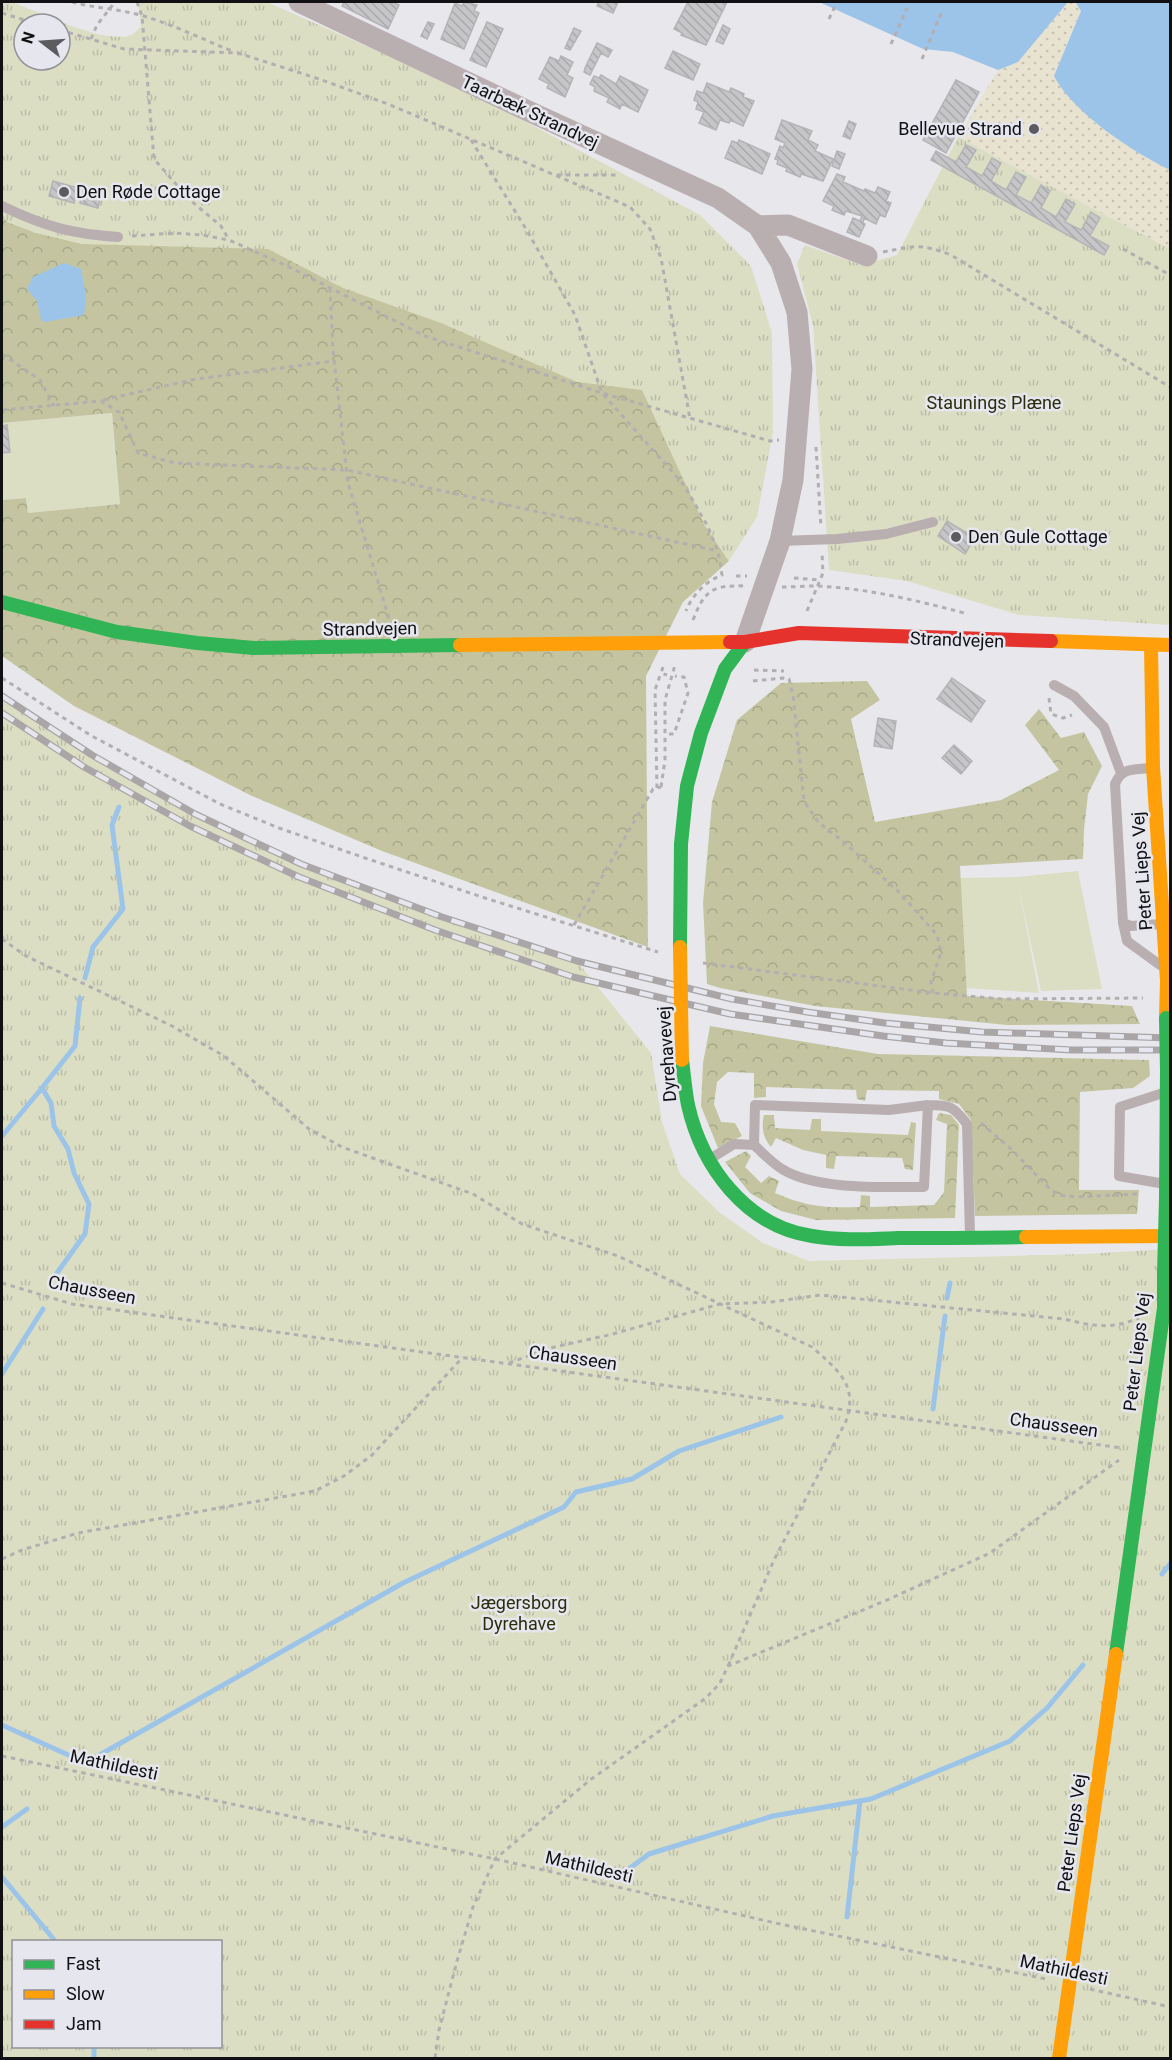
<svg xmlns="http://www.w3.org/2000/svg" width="1172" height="2060" font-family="Roboto,sans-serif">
<defs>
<pattern id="forest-crowns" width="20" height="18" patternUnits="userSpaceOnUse" patternTransform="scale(1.5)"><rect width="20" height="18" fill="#c4c5a0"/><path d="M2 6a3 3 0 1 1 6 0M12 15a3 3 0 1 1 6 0" fill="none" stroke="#a7a889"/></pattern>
<pattern id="sand-dots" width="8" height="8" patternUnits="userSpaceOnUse" patternTransform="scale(1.5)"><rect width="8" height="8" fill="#e8e2d0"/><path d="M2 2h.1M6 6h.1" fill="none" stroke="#c6c1b2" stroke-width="1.8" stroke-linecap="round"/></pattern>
<pattern id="park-tufts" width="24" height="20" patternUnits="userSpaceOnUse" patternTransform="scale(1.5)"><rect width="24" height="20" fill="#dcdec4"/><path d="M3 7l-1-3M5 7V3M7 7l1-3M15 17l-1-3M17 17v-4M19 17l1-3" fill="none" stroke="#bcbda8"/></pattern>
<pattern id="building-back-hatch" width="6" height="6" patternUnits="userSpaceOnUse" patternTransform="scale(1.5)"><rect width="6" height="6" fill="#c6c6c9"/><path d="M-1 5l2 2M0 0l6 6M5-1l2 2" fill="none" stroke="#a9a9ac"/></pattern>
</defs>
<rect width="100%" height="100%" fill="#e8e8ec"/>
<path fill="#dcdec4" d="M112,413L120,504L28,513L26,498L2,500V423Z
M1078,871L1102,989L1041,991L1018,884L1039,993L965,988L959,878L1017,877Z"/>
<path fill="url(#forest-crowns)" d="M2,14L24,60L33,232L83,244H107L120,210L705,288L704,524L729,561L683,602L646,676L648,947L382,851L252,796L74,706L2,656V500L26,498L28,513L120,504L112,413L2,423Z
M867,681L880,700L851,719L875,822L1001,800L1059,770L1025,725L1039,709L1061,738L1084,732L1102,766L1088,794L1084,830L1083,859L960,866L967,996L1132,1006L1140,1024L1007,1025L815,1006L720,988L707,984L703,903L712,802L737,720L781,683Z
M710,1026L878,1054L1149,1060L1150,1076L1133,1088L1080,1092L1079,1190H1139L1137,1214L975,1216L971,1120L959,1104L939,1099V1091L867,1090L865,1101L857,1099L856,1090L766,1087V1097L754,1098V1073L728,1072L717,1082L714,1104L721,1122L735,1123L742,1136L718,1148L701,1106L703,1063Z
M939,1113L951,1115L959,1125L955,1218L816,1220L781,1211L750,1193L725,1162L746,1151L751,1156L745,1167L761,1183L769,1176L779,1181L775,1193C808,1207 825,1208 860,1207L861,1195L870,1196V1207L934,1205L944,1192L947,1124L936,1120Z
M764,1115H774L775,1128L810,1130L812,1119H821V1131L908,1135L911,1122L916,1123L913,1170L905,1169L902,1158L836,1156L834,1169L826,1168V1155L803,1150L776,1138L771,1147C763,1138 761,1127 764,1115Z"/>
<path fill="url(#sand-dots)" d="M1068,2L1076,3L1081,11L1054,76L1094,122L1152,161L1170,170V249L958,137L998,70L1018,62Z"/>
<path fill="url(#park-tufts)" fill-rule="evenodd" d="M2,2H12C39,12 105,45 131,35C135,33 138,29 141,26L138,2H267L470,92L700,215L751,266L772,333L773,432L757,517L729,561L704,524L642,390L577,382L441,323L343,288L268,249L83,244L33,232L7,222L2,215ZM24,24H60V60H24Z
M958,137L1170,249V625L1019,615L907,581L829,570L813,326L797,264L805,245L861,265L897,255Z
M2,696L92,755L195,814L301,864L442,917L577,961L651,1053L662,1122L680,1174L719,1212L763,1243L809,1261L1084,1254L1170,1249V2058H2ZM14,1942H220V2046H14Z"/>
<path fill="#9cc4e8" d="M819,2H1068L1018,62L998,70L953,52L923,49Z
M1073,2H1170V170C1133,152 1073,113 1054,76L1081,11L1076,3Z
M64,263L81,269L86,296L84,315L45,322L41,320L37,301L27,289L33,277Z"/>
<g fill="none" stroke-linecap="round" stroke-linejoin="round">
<path stroke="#9cc4e8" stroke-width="5" d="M85,978L93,947L123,909L112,825L119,807
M2,1136L42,1088
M57,1273L85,1234L89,1204L74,1173L68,1149L54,1126L51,1103L42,1088L75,1046L80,998
M947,1298L950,1283
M2,1374L43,1309
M933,1409L945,1316
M1162,1574L1170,1564
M2,1725L75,1758
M96,1757L403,1583L564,1507L576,1492L632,1479L679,1451L781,1417
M2,1827L27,1809
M2,1877L56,1942
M615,1879L649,1854L773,1816L871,1799L1010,1741L1047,1708L1083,1665
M847,1917L860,1801
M94,2046V2058"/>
</g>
<path fill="url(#building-back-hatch)" stroke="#b4b4b7" stroke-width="1.5" d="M344,2H392L399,5L388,29L342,6Z
M464,2L477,5L474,11L479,13L464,49L441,39L455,3L462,6Z
M599,2H618L613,13L597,6Z
M688,2H727L706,45L681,35L682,33L674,29Z
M428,22L434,24L427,39L421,36Z
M487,22L503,29L486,67L470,60Z
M723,25L730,29L723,44L716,41Z
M574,28L581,31L570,50L565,48Z
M597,43L612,50L608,57L601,53L590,75L584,72L585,68Z
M673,51L700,64L693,80L665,68Z
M561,56L573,62L567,75L573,78L565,97L547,88L549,84L539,79L550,57L559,61Z
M601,75L616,84L620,76L648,90L638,112L622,104L620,109L607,102L609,98L594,91L595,87L590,84L594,76L599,78Z
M956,80L979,92L946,153L923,140Z
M707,83L729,92L731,88L744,94L743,97L754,101L743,126L730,120L729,123L720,120L716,130L699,123L704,112L696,109L698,102L694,100L697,91L703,93Z
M782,120L812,131L808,140L818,145L815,151L833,159L823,181L801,174L800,177L786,171L787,168L777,164L778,160L775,159L780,146L783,148L785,143L775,139Z
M849,121L856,124L850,139L843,136Z
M739,140L770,154L762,174L725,158L732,141L738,143Z
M966,145L976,150L966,167L982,176L992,158L1001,163L991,181L1006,190L1016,172L1026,177L1016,195L1031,203L1041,185L1050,191L1041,208L1056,217L1066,199L1075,204L1065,222L1081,230L1091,212L1100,218L1090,236L1109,246L1104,255L931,160L936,151L956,162Z
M837,151L845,154L839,169L832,166Z
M837,174L845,177L843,182L864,191L865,189L875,193L878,187L890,192L886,201L891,203L885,217L880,215L876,224L864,218L863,223L865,224L859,237L847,232L853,218L860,221L862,216L846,211L844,215L832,210L834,206L823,201Z
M53,181L78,188L74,203L49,196Z
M83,191L101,196L98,208L80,203Z
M7,425L10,452L2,453V426Z
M947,521L975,538L965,554L938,536Z
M952,678L985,701L971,722L937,699Z
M878,718L896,721L892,749L874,746Z
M954,745L972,761L961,774L942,758Z"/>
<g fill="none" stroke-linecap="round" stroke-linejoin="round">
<path stroke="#b3aeb0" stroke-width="3" stroke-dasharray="4.5 4.5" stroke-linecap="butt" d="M72,2C94,8 118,9 140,15C172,24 202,39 232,51
M137,2L142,16L154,159L190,200L221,226L229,240
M2,13L37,24
M829,19L837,2
M60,30L124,49L238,53L319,79L388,104L630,207L650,229L661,258L690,419
M91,39L97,25L115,2
M891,44L907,8
M922,59L942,11
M471,140L526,229L575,315L602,393L770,441L779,440
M557,175H619
M132,236L175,233L202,235L229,240L287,266L425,336L602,393L684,485L707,525L718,551L722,575C706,581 692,595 686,611
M1123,249L1170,275
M883,252C914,246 920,243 951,255L1170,387
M330,288L333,350L348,483L391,625
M2,354L40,380L54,406
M103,400L196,379L334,361
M2,410L101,401L119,412L138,453L175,463L347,470L718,551
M816,447L821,527
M736,576H747
M794,578L819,580
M782,587C793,587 805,586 815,586C867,588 919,601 968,614
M807,611L823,573L822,552
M693,620C705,589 713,585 746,586
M663,667L661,673L667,675
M754,670L784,671
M2,678L90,735L220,804L279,828L365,858L485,898L658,952
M753,681L783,678L789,679L793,695L804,801L818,822L845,843L901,894L937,935L941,952L931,982L933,993
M1049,698L1051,714L1063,718L1072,715
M669,734H674L688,693L684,677L675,676
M661,787L665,760V700L675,665
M657,788L655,690L661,673
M574,925L653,789L661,787
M2,939L26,956L172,1026L224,1056L309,1129L342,1147L473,1194L522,1224L618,1256L812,1347C836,1369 859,1384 846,1421L774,1560L728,1666
M703,963L933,993L1002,999L1143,998
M981,1123L1012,1150L1051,1190L1060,1195L1076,1197L1138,1194
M2,1283L72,1304L1122,1448
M509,1363L550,1348L609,1335L720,1304L771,1302L820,1295L1064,1319C1093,1326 1110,1330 1139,1318
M2,1559L22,1550L78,1533L315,1491L344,1476L372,1455L463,1357
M2,1756L495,1859L780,1924L1046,1979
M1090,1989L1170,2007
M435,2058L439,2030L457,1961L473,1907L495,1859L590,1780L706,1698L720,1683L728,1666L887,1600L990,1553L1119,1460"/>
<path stroke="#b9afb0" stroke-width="10" d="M2,206C43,226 72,234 118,237
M780,541L837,539L886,534L933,522
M1054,685L1074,696L1104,727L1121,773
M1150,768C1134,770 1122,767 1115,784L1123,923L1131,926L1162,924
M1123,923L1127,941L1160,965
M1163,1093L1120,1107L1119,1176L1165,1184
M928,1105C950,1105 953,1106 967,1124L970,1236
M710,1159L734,1144L754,1145C763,1153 772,1163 782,1169C815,1190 884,1187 924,1187L928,1105L889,1110L755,1105L754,1145"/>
<path stroke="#b9afb0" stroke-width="21" d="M299,2L526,110L718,198L758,226L781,263L797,312L802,369L793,480L780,541L745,642
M758,226L788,225L867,256"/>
<path stroke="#30b455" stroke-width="14" d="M2,602L117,632L197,643L254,648L460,645
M680,947L681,844L687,786L701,733L725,669L745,642
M682,1060C684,1075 685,1090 688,1105C702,1167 746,1226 812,1236C840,1241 870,1239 898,1238C941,1238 984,1238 1026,1237
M1166,1198L1167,1070
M1116,1654L1164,1308V1274"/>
<path stroke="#ff9f0a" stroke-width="14" d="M1051,641L1170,645
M460,645L730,642
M1151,645L1153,767L1167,981L1166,1018
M1026,1237L1170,1236
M1059,2058L1116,1654"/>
<path stroke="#e5322d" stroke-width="14" d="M730,642H745L799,633L1051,641"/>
<defs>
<path id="rail" d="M2,696L92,755L195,814L301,864L442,917L577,961L732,999L807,1012L885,1023L982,1032L1170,1038
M2,713L84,767L190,826L299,877L435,930L573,977L730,1014L883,1036L946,1043L999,1046L1072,1050H1170"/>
</defs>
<use href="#rail" stroke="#aaa6a7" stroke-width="7"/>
<use href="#rail" stroke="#e6e7ee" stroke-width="4.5" stroke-dasharray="14" stroke-linecap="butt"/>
<path stroke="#30b455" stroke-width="14" d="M1166,1018L1167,1070
M1164,1274L1166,1198"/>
<path stroke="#ff9f0a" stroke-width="14" d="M680,947L682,1060"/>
</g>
<g fill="#5c5c60" stroke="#e6e7ee" stroke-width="2">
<circle cx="1034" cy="129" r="6"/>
<circle cx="64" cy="192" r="6"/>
<circle cx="956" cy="537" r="6"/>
</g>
<g text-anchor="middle" stroke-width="5" stroke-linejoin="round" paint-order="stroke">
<g font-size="18" fill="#111114" stroke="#e6e7ee">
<text transform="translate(530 112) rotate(25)" y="6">Taarbæk Strandvej</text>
<text transform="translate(370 629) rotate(-1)" y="6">Strandvejen</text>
<text transform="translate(957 640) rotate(2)" y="6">Strandvejen</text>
<text transform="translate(1142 871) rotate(-94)" y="6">Peter Lieps Vej</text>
<text transform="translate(667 1054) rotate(-94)" y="6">Dyrehavevej</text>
<text transform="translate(92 1290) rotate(11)" y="6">Chausseen</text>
<text transform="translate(1137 1352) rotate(-83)" y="6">Peter Lieps Vej</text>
<text transform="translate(573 1358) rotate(8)" y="6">Chausseen</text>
<text transform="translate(1054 1425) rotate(8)" y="6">Chausseen</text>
<text transform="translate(114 1765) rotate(12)" y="6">Mathildesti</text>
<text transform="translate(1072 1833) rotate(-82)" y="6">Peter Lieps Vej</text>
<text transform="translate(589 1867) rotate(13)" y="6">Mathildesti</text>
<text transform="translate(1064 1970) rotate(12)" y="6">Mathildesti</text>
</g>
<g font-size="18" fill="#111114" stroke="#e6e7ee" text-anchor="start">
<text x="1022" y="135" text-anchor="end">Bellevue Strand</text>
<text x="76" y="198">Den Røde Cottage</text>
<text x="968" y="543">Den Gule Cottage</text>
</g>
<g font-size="18" fill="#2c2d0c" stroke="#e6e7ee">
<text x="994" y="409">Staunings Plæne</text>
<text x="519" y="1609">Jægersborg<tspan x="519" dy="21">Dyrehave</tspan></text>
</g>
</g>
<rect width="1172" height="2060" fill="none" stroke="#111114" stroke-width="6"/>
<rect x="12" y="1940" width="210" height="108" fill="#e6e7ee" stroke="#919197" stroke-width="1.5"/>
<rect x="24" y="1960" width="30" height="9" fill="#30b455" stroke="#919197" stroke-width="1.5"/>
<text x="66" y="1970" font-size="18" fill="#111114">Fast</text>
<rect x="24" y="1990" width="30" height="9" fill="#ff9f0a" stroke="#919197" stroke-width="1.5"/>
<text x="66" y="2000" font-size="18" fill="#111114">Slow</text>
<rect x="24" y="2020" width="30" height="9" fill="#e5322d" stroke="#919197" stroke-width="1.5"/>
<text x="66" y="2030" font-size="18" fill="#111114">Jam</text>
<g transform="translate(42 42) rotate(287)"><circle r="28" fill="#e6e7ee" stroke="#919197" stroke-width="1.5"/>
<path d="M0-4.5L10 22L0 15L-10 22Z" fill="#5c5c60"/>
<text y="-9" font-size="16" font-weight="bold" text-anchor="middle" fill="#111114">N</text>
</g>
</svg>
